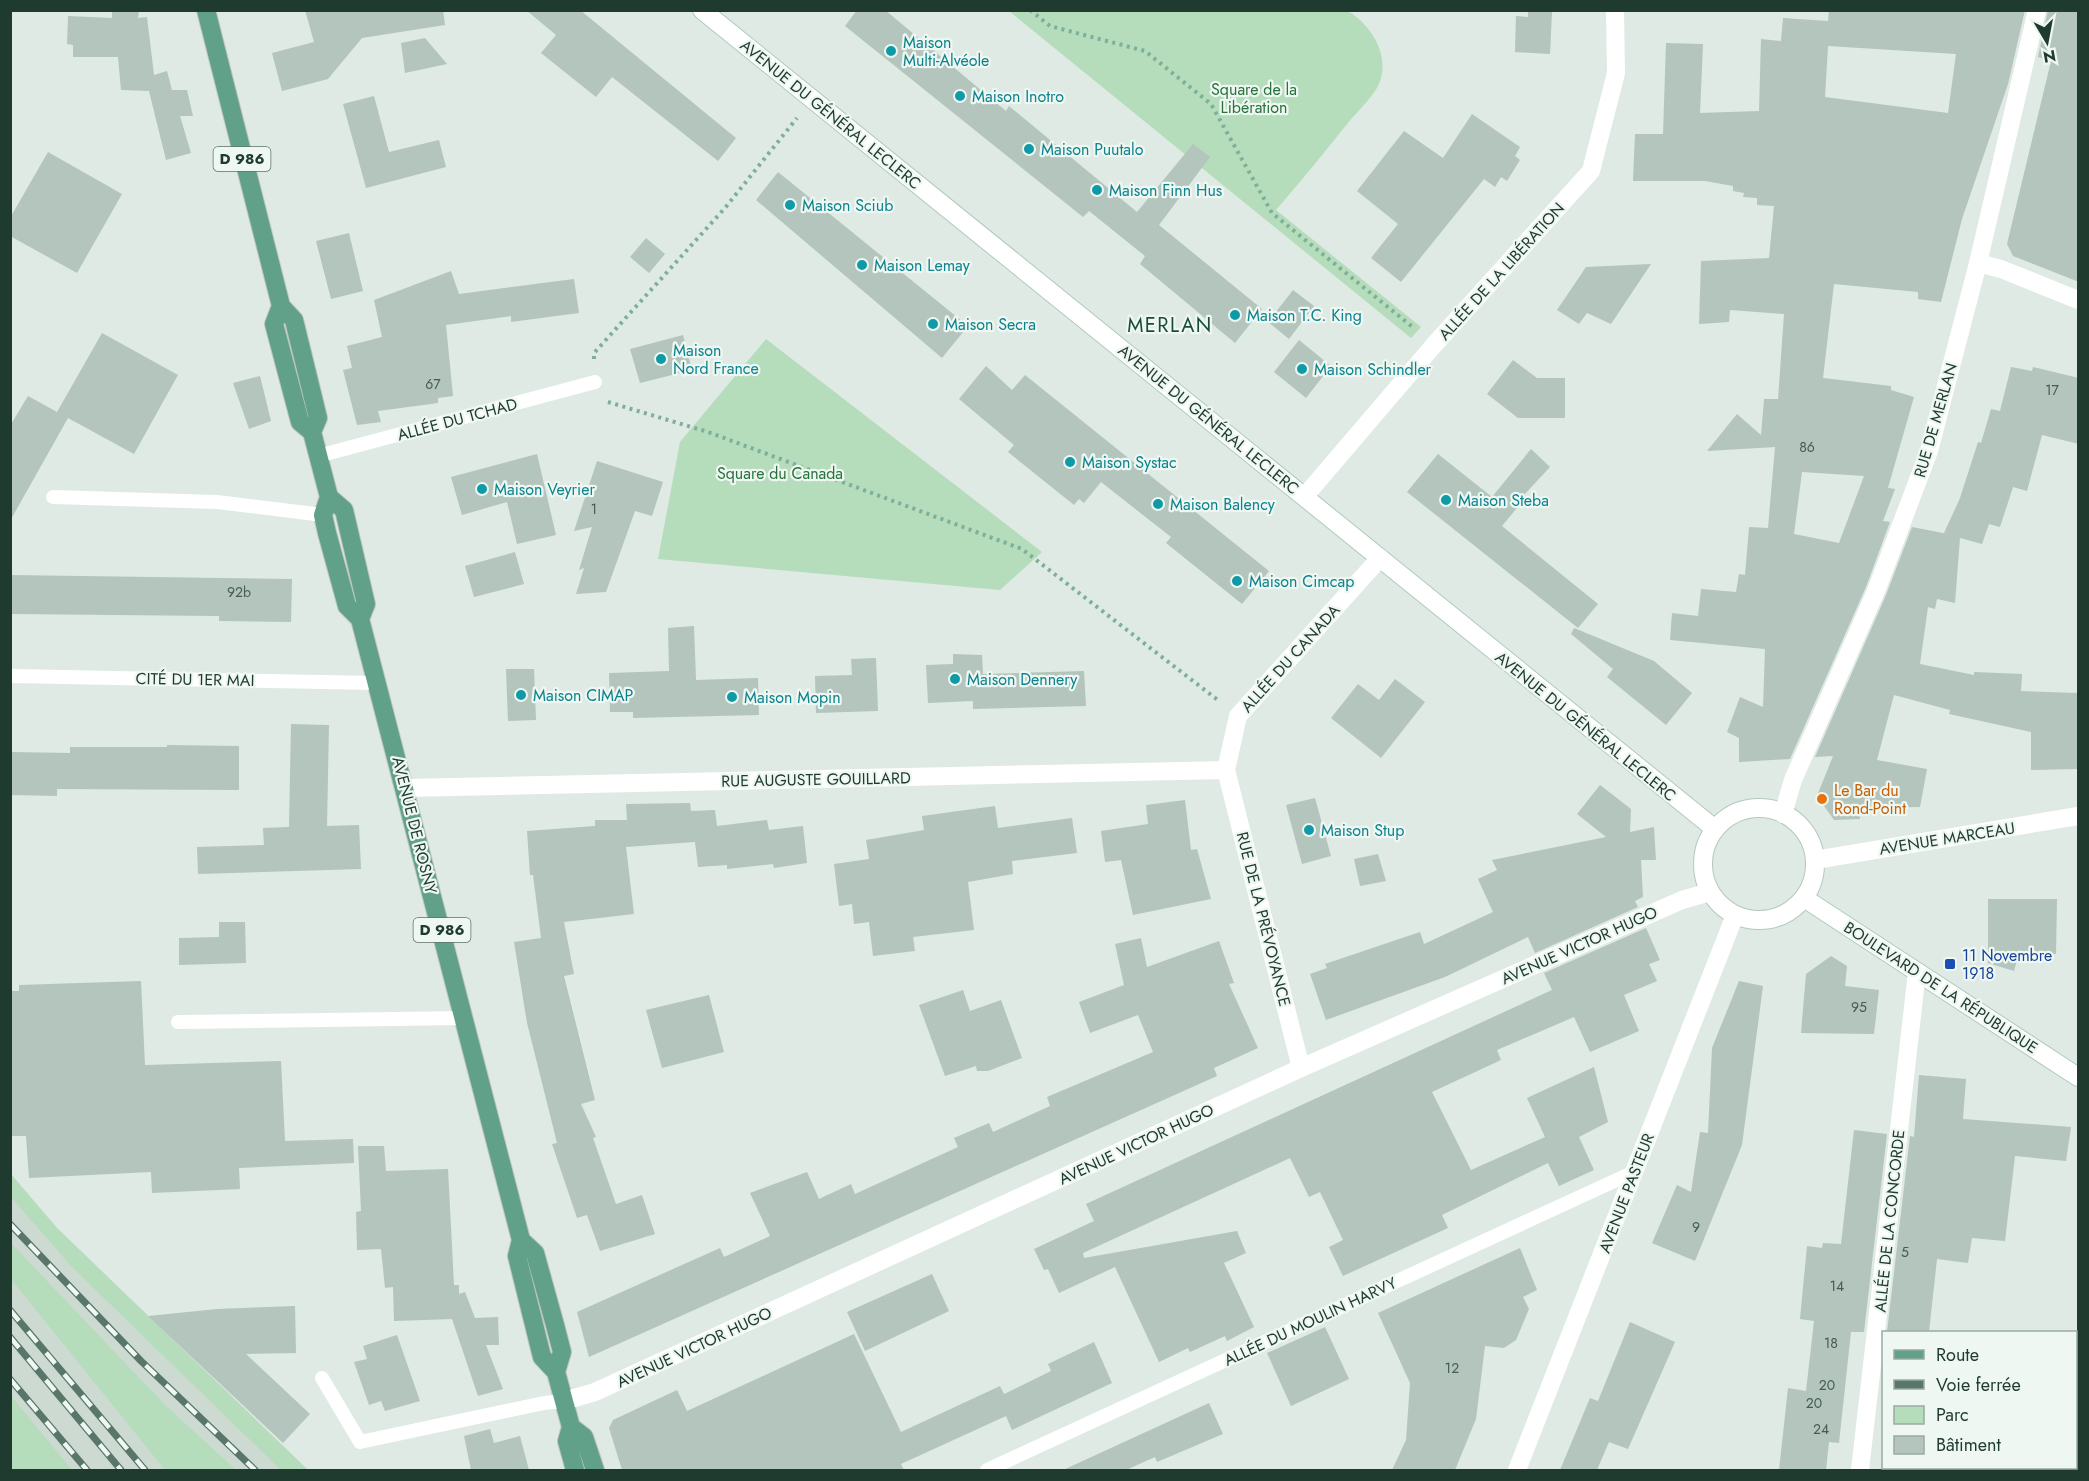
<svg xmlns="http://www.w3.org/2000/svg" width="2089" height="1481" font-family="Jost,sans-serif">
<rect width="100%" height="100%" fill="#deeae3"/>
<path fill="#ccdad2" d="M10,1174L57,1228L308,1470H11Z"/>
<path fill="#b5dcbb" d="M1346,10C1372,24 1393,59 1377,88C1369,101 1356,113 1347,124C1324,153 1300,182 1276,210L1421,327L1411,338L1009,11Z
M766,339L1042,552L1000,590L658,559L680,442Z
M11,1174L57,1228L308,1470H281L70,1265L11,1197Z
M10,1242L165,1405L236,1470H165L11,1279Z
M10,1396H11L72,1470H11Z"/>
<path fill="#b3c5bc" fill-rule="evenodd" d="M112,10H139L138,18L147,17L154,75L167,71L172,90H187L193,116H180L191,153L166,160L149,91L121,90L118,57H73V45L67,44L68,16L112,18Z
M305,10H443L445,25L362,38L328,79L282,91L272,53L314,42Z
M526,10H580L736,138L718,161L612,77L596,97L541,53L556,35Z
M857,10H885L1006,111L1009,106L1137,212L1193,144L1210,157L1159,225L1262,309L1235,343L1140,264L1145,256L1089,211L1083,217L845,26Z
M1528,10L1552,12L1550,54L1515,52L1516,16L1528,17Z
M1829,10H2025L2008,84L1962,219L1941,302L1918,299V292L1834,284L1823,378L1891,386V390L1914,397L1888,488L1895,489L1883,521L1890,522L1866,587L1790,759L1739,762V738L1727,732L1740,697L1763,707L1765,649L1670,640L1672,613L1698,616L1701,589L1736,592L1739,574L1745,575L1749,527L1768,528L1775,447L1707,451L1737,414L1761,435L1764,399H1778L1784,314L1730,310L1729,322L1699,324L1701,261L1769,258L1774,206L1757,205V198L1743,197L1744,193L1733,191V186L1705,181H1633L1635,134H1663L1666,43L1703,44L1700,113L1759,111L1761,39L1781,41L1783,18L1828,21ZM1828,46L1956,54L1948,113L1825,97ZM1802,472L1864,476L1839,543L1794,534Z
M2048,10H2079V282L2013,256L2007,244L2051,61L2038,57Z
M425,38L447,64L405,73L401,43Z
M374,96L389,152L439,140L446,167L366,188L343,104Z
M1472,114L1520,147L1515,156L1520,160L1507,181L1501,177L1495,187L1484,179L1401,282L1371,258L1398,224L1357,191L1404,131L1443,158Z
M48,152L122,194L77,273L10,236V218Z
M778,172L968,326L942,358L756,200Z
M349,233L363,291L331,299L316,241Z
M646,238L665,254L649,273L630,257Z
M1651,264L1611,324L1587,313L1579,324L1557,310L1586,267Z
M451,271L459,294L574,279L579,313L511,322V316L446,325L453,396L438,398V403L378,411L381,422L357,425L343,370L352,368L347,346L382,337L374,300Z
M1293,290L1314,306L1289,339L1268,322Z
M102,333L178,375L134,454L68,418L10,521V426L28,396L57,412Z
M683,335L692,370L640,383L630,349Z
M1299,340L1331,366L1306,398L1274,372Z
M1513,360L1537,378H1565V418H1518L1487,394Z
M986,366L1012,390L1025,375L1269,571L1242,604L1166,543L1171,537L1101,482L1084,503L1079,499L1074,505L1008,452L1014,445L959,399Z
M2011,367L2032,371L2033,367L2079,378V444L2042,435L2027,491L2013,487L2000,527L1989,524L1982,544L1960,538L1955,603L1937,599L1935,609L1928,607L1920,664L1974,675V672L2022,674L2021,691L2079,693L2077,769L2031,770V732L1949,714L1950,710L1894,695L1877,760L1927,769L1920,807L1859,808L1860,819L1834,820L1817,796L1833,756L1815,757L1886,595L1912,527L1948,534L1944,533L1960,498L1978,442L1981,443L1991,409L2000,411Z
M260,376L271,421L249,429L233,383Z
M1531,449L1550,467L1524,495L1526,497L1502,526L1598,604L1578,628L1407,492L1438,454L1492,497Z
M537,454L556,535L517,544L507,502L462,515L451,477Z
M597,461L663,482L652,516L635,511L606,592L576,594L584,568L579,570L592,527L574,531Z
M515,552L524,584L474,597L465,566Z
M10,575L292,579L291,622L219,621V616L10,614Z
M694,626L696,680L758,678L759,715L633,718V712H610L609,673L669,671L668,628Z
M1574,628L1654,661L1692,693L1666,725L1607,677L1613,669L1571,634Z
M953,654L982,655L983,674L1084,671L1086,706L973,709V701L928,703L926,665L953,664Z
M876,658L878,711L816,713L815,676L852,675L851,659Z
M506,669H534L536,720L508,721Z
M1395,679L1425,702L1381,758L1331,718L1358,684L1379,700Z
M291,724L329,725L327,826L359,825L361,869L198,874L197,847L264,845L263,828L289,827Z
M167,745L239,746V790L57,789V796L10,795V752L70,753V747H167Z
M1600,785L1631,809L1630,832L1654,827L1656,860H1641L1643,897L1635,901L1638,907L1535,953L1528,937L1445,977L1326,1020L1310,974L1327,968L1325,964L1420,932L1424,944L1493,912L1478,879L1497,870L1492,860L1606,837L1577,814Z
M1315,798L1331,856L1302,864L1286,805Z
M1185,800L1191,850L1197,849L1211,899L1133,915L1121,860L1105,862L1101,831L1148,824L1146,805Z
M690,803L691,811L715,810L717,826L767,820L769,830L803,826L807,863L774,868L773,864L727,869V865L698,867L695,842L626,847L634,914L564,922L574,974L564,976L595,1100L581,1104L596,1137L593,1138L616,1204L642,1195L655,1234L600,1251L587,1215L577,1218L552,1144L557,1143L527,1023L514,942L541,938L533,875H530L527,831L595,826V820H627L626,804Z
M995,806L998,828L1072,818L1077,853L1012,861L1013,874L968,882L974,930L913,937L915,951L873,956L869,922L854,924L852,904L839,906L834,864L869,859L866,840L924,830L922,816Z
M1378,854L1386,881L1360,886L1354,859Z
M1988,899H2057L2056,954L2019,953L2014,971L1988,963Z
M219,922H245L246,963L179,965V938L219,937Z
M1646,928L1660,960L1649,964L1657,981L1624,995L1639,1031L1590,1052L1574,1017L1497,1050L1501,1060L1432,1092L1471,1170L1545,1137L1527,1098L1594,1067L1608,1122L1579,1137L1594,1170L1559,1186L1548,1163L1442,1215L1448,1228L1343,1276L1329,1247L1343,1240L1320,1192L1309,1197L1290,1158L1083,1253L1084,1258L1237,1231L1246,1253L1224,1263L1254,1327L1227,1341L1225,1336L1190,1352L1188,1348L1159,1362L1115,1267L1059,1293L1048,1269L1044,1270L1034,1249L1094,1221L1086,1204L1552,990L1544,973Z
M1141,938L1147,967L1219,941L1234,983L1229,984L1258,1048L1214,1068L1217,1076L589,1357L577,1312L720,1248L724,1257L770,1236L750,1193L807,1172L819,1199L851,1184L855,1194L958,1147L954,1138L989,1123L993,1132L1050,1106L1047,1097L1153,1052L1138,1015L1090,1033L1079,1002L1124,985L1115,944Z
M1831,956L1847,966L1845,986L1879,990L1874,1034L1801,1033L1806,974Z
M141,981L145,1065L281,1061L285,1141L353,1139L354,1163L239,1168L240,1189L152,1193L151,1172L29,1178L26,1136H10V991H19V985Z
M1739,981L1763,986L1742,1145L1695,1261L1652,1243L1677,1185L1691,1192L1700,1132L1708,1133L1712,1048Z
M963,990L970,1011L1001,1000L1022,1058L988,1071H977L976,1066L945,1076L919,1005Z
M709,995L724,1052L662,1068L646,1010Z
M1919,1075L1966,1079L1963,1119L2071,1127L2066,1161L2015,1156L2005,1241L1972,1238L1968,1263L1937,1259L1929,1332H1887L1910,1136L1914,1137Z
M1854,1130L1887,1134L1864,1332H1851L1839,1443L1829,1442L1826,1470H1779L1788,1388L1806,1391L1814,1321L1800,1319L1807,1246L1822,1248L1823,1243L1841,1244Z
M358,1146H384L386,1171L448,1169L454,1285H459V1294L465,1292L475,1318L498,1317L499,1345H486L503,1389L478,1396L452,1319L394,1321L393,1287L385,1288L381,1249L357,1250L356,1212L361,1211Z
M1520,1248L1537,1290L1523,1297L1529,1309L1516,1340L1504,1348L1485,1346L1476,1419L1455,1470H1392L1406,1440L1410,1383L1378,1313Z
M932,1274L949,1311L865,1351L847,1312Z
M295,1306L296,1353L246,1354L310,1414L283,1443L148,1316L217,1309Z
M1630,1322L1675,1342L1628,1449L1609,1442L1597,1470H1560L1590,1398L1598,1401Z
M1325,1327L1349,1379L1291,1406L1267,1353Z
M854,1334L901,1432L1000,1386L1004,1394L1051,1371L1048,1364L1094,1342L1112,1383L1012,1430L1006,1416L901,1464L904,1470H622L609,1428L613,1420L677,1390L687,1411Z
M397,1335L420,1401L385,1411L381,1401L369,1405L354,1362L367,1359L363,1346Z
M1209,1403L1223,1434L1157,1462L1155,1457L1126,1470H1063Z
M490,1429L494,1443L520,1436L529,1470H471L464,1436Z"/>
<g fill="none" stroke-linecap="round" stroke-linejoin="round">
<defs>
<path id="secondary" d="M702,10L1715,829
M1703 864a56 56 0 1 1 112 0a56 56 0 1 1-112 0Z
M1804,898L2078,1077"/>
<path id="primary" d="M206,10L281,306L294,320L318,418L312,432L329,497L323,515L327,533L347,606L360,619L521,1240L517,1256L542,1357L556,1372L571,1427L567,1441L575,1470
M281,306L274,324L300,422L312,432
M329,497L344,510L366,604L360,619
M521,1240L535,1253L555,1325L562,1352L556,1372
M571,1427L584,1437L595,1470"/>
</defs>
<use href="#secondary" stroke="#b1cabe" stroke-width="20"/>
<use href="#primary" stroke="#bcc4c1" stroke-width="20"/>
<path stroke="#7daf99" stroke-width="4" stroke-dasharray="3 4.5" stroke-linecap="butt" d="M1030,10L1050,26L1145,51L1211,104L1272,213L1415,329
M594,359V353L725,208L797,118
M608,402L708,432L1022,549L1219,701"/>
<path stroke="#fff" stroke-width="14" d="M318,456L595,382
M53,497L217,502L323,515
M13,676L377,683
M178,1022L464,1018
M322,1378L360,1442L544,1403L564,1401
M987,1470L1634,1172"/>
<path stroke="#fff" stroke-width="18" d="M1978,263L2001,269L2078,300
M1305,496L1434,345L1591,171L1616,73L1615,10
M406,788L1226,770
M1783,814L1793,780L1876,591L1929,451L1978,263L2037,10
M1815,860L2078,816
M1301,1068L1226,770L1238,716L1380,558
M564,1401L595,1392L1301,1068L1682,900L1710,892
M1517,1470L1735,915
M1860,1470L1917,972"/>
<use href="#secondary" stroke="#fff" stroke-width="18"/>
<use href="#primary" stroke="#61a189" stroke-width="18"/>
<defs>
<path id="rail" d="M10,1224L141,1361L255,1470
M10,1310L145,1470
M10,1337L121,1470
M10,1379L87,1470"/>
</defs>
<use href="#rail" stroke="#59766b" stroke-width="7"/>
<use href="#rail" stroke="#eef7f1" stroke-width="4.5" stroke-dasharray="14" stroke-linecap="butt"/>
</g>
<g fill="#0f9aa8" stroke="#eef7f1" stroke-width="2">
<circle cx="891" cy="51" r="6"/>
<circle cx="960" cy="96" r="6"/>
<circle cx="1029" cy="149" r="6"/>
<circle cx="1097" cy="190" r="6"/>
<circle cx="790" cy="205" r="6"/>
<circle cx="862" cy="265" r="6"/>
<circle cx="1235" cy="315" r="6"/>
<circle cx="933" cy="324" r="6"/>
<circle cx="661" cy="359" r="6"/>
<circle cx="1302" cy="369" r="6"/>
<circle cx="1070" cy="462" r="6"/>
<circle cx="482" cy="489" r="6"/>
<circle cx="1446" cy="500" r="6"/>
<circle cx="1158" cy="504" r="6"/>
<circle cx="1237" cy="581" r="6"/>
<circle cx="955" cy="679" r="6"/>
<circle cx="521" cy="695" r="6"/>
<circle cx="732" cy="697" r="6"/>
<circle cx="1309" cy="830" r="6"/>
</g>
<circle fill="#e8710a" stroke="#eef7f1" stroke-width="2" cx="1822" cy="799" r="6"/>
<rect fill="#1a4fb4" stroke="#eef7f1" stroke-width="2" x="1944" y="958" width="12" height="12" rx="3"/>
<g text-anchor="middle" stroke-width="4.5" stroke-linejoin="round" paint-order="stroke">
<g font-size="14" fill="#445d52">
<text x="433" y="389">67</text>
<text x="2052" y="395">17</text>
<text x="1807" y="452">86</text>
<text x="594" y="514">1</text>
<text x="239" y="597">92b</text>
<text x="1859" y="1012">95</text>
<text x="1696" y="1232">9</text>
<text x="1905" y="1257">5</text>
<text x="1837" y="1291">14</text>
<text x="1831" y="1348">18</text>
<text x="1452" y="1373">12</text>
<text x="1827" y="1390">20</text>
<text x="1814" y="1408">20</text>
<text x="1821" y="1434">24</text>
</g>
<g fill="#eef7f1" stroke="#5d7369" stroke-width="1.5">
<rect x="213.5" y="147" width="57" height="24" rx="4.5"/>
<rect x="413.5" y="918" width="57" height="24" rx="4.5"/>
</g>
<g font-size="15" font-weight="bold" fill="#1f3a2f">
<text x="242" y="164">D 986</text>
<text x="442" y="935">D 986</text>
</g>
<g font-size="16" fill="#0d838f" stroke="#eef7f1" text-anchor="start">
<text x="903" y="48">Maison<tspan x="903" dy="18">Multi-Alvéole</tspan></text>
<text x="972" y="102">Maison Inotro</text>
<text x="1041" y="155">Maison Puutalo</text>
<text x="1109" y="196">Maison Finn Hus</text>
<text x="802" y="211">Maison Sciub</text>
<text x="874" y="271">Maison Lemay</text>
<text x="1247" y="321">Maison T.C. King</text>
<text x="945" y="330">Maison Secra</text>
<text x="673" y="356">Maison<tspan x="673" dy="18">Nord France</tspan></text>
<text x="1314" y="375">Maison Schindler</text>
<text x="1082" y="468">Maison Systac</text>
<text x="494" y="495">Maison Veyrier</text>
<text x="1458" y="506">Maison Steba</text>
<text x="1170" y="510">Maison Balency</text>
<text x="1249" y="587">Maison Cimcap</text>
<text x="967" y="685">Maison Dennery</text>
<text x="533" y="701">Maison CIMAP</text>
<text x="744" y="703">Maison Mopin</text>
<text x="1321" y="836">Maison Stup</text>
</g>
<g font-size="16" fill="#28723c" stroke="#eef7f1">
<text x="1254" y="95">Square de la<tspan x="1254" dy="18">Libération</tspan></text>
<text x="780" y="479">Square du Canada</text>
</g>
<g font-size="16" fill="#1f3a2f" stroke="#eef7f1">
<text transform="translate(831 114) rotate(39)" y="6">AVENUE DU GÉNÉRAL LECLERC</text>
<text transform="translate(1501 271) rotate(-48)" y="6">ALLÉE DE LA LIBÉRATION</text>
<text transform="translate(457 419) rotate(-15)" y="6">ALLÉE DU TCHAD</text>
<text transform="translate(1209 419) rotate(39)" y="6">AVENUE DU GÉNÉRAL LECLERC</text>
<text transform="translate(1935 420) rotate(-74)" y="6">RUE DE MERLAN</text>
<text transform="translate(1290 658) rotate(-48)" y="6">ALLÉE DU CANADA</text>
<text transform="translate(195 679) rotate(1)" y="6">CITÉ DU 1ER MAI</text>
<text transform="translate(1586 726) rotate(39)" y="6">AVENUE DU GÉNÉRAL LECLERC</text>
<text transform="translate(816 779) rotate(-1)" y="6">RUE AUGUSTE GOUILLARD</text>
<text transform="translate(415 825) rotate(76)" y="6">AVENUE DE ROSNY</text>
<text transform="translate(1947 838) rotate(-9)" y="6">AVENUE MARCEAU</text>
<text transform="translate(1264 919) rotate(76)" y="6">RUE DE LA PRÉVOYANCE</text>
<text transform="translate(1579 945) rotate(-24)" y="6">AVENUE VICTOR HUGO</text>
<text transform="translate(1941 987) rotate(33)" y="6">BOULEVARD DE LA RÉPUBLIQUE</text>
<text transform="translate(1136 1144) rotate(-25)" y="6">AVENUE VICTOR HUGO</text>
<text transform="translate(1626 1193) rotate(-69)" y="6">AVENUE PASTEUR</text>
<text transform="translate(1889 1221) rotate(-84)" y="6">ALLÉE DE LA CONCORDE</text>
<text transform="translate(1310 1321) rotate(-25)" y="6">ALLÉE DU MOULIN HARVY</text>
<text transform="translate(694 1347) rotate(-25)" y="6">AVENUE VICTOR HUGO</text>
</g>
<g font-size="16" fill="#c56008" stroke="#eef7f1" text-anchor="start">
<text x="1834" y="796">Le Bar du<tspan x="1834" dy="18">Rond-Point</tspan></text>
</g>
<g font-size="16" fill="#164399" stroke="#eef7f1" text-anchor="start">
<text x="1962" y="961">11 Novembre<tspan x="1962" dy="18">1918</tspan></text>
</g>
<g font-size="20" letter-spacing="1.5" fill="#1b4c3a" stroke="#eef7f1">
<text x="1170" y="332">MERLAN</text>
</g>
</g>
<rect width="2089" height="1481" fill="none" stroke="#1f3a2f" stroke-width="24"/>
<rect x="1882" y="1331" width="195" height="138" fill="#eef7f1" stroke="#9baba3" stroke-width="1.5"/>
<rect x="1894" y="1350" width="30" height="9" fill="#61a189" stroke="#9baba3" stroke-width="1.5"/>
<text x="1936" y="1361" font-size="18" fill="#1f3a2f">Route</text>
<rect x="1894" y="1380" width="30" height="9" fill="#59766b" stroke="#9baba3" stroke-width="1.5"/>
<text x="1936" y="1391" font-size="18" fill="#1f3a2f">Voie ferrée</text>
<rect x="1894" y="1406" width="30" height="18" fill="#b5dcbb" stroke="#9baba3" stroke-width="1.5"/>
<text x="1936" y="1421" font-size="18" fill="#1f3a2f">Parc</text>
<rect x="1894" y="1436" width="30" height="18" fill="#b3c5bc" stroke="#9baba3" stroke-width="1.5"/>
<text x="1936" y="1451" font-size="18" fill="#1f3a2f">Bâtiment</text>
<g transform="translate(2047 42) rotate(170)" stroke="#eef7f1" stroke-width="4.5" paint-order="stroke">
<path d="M0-4.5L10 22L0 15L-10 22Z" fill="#1f3a2f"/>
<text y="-9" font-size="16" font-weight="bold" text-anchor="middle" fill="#1f3a2f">N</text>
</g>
</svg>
